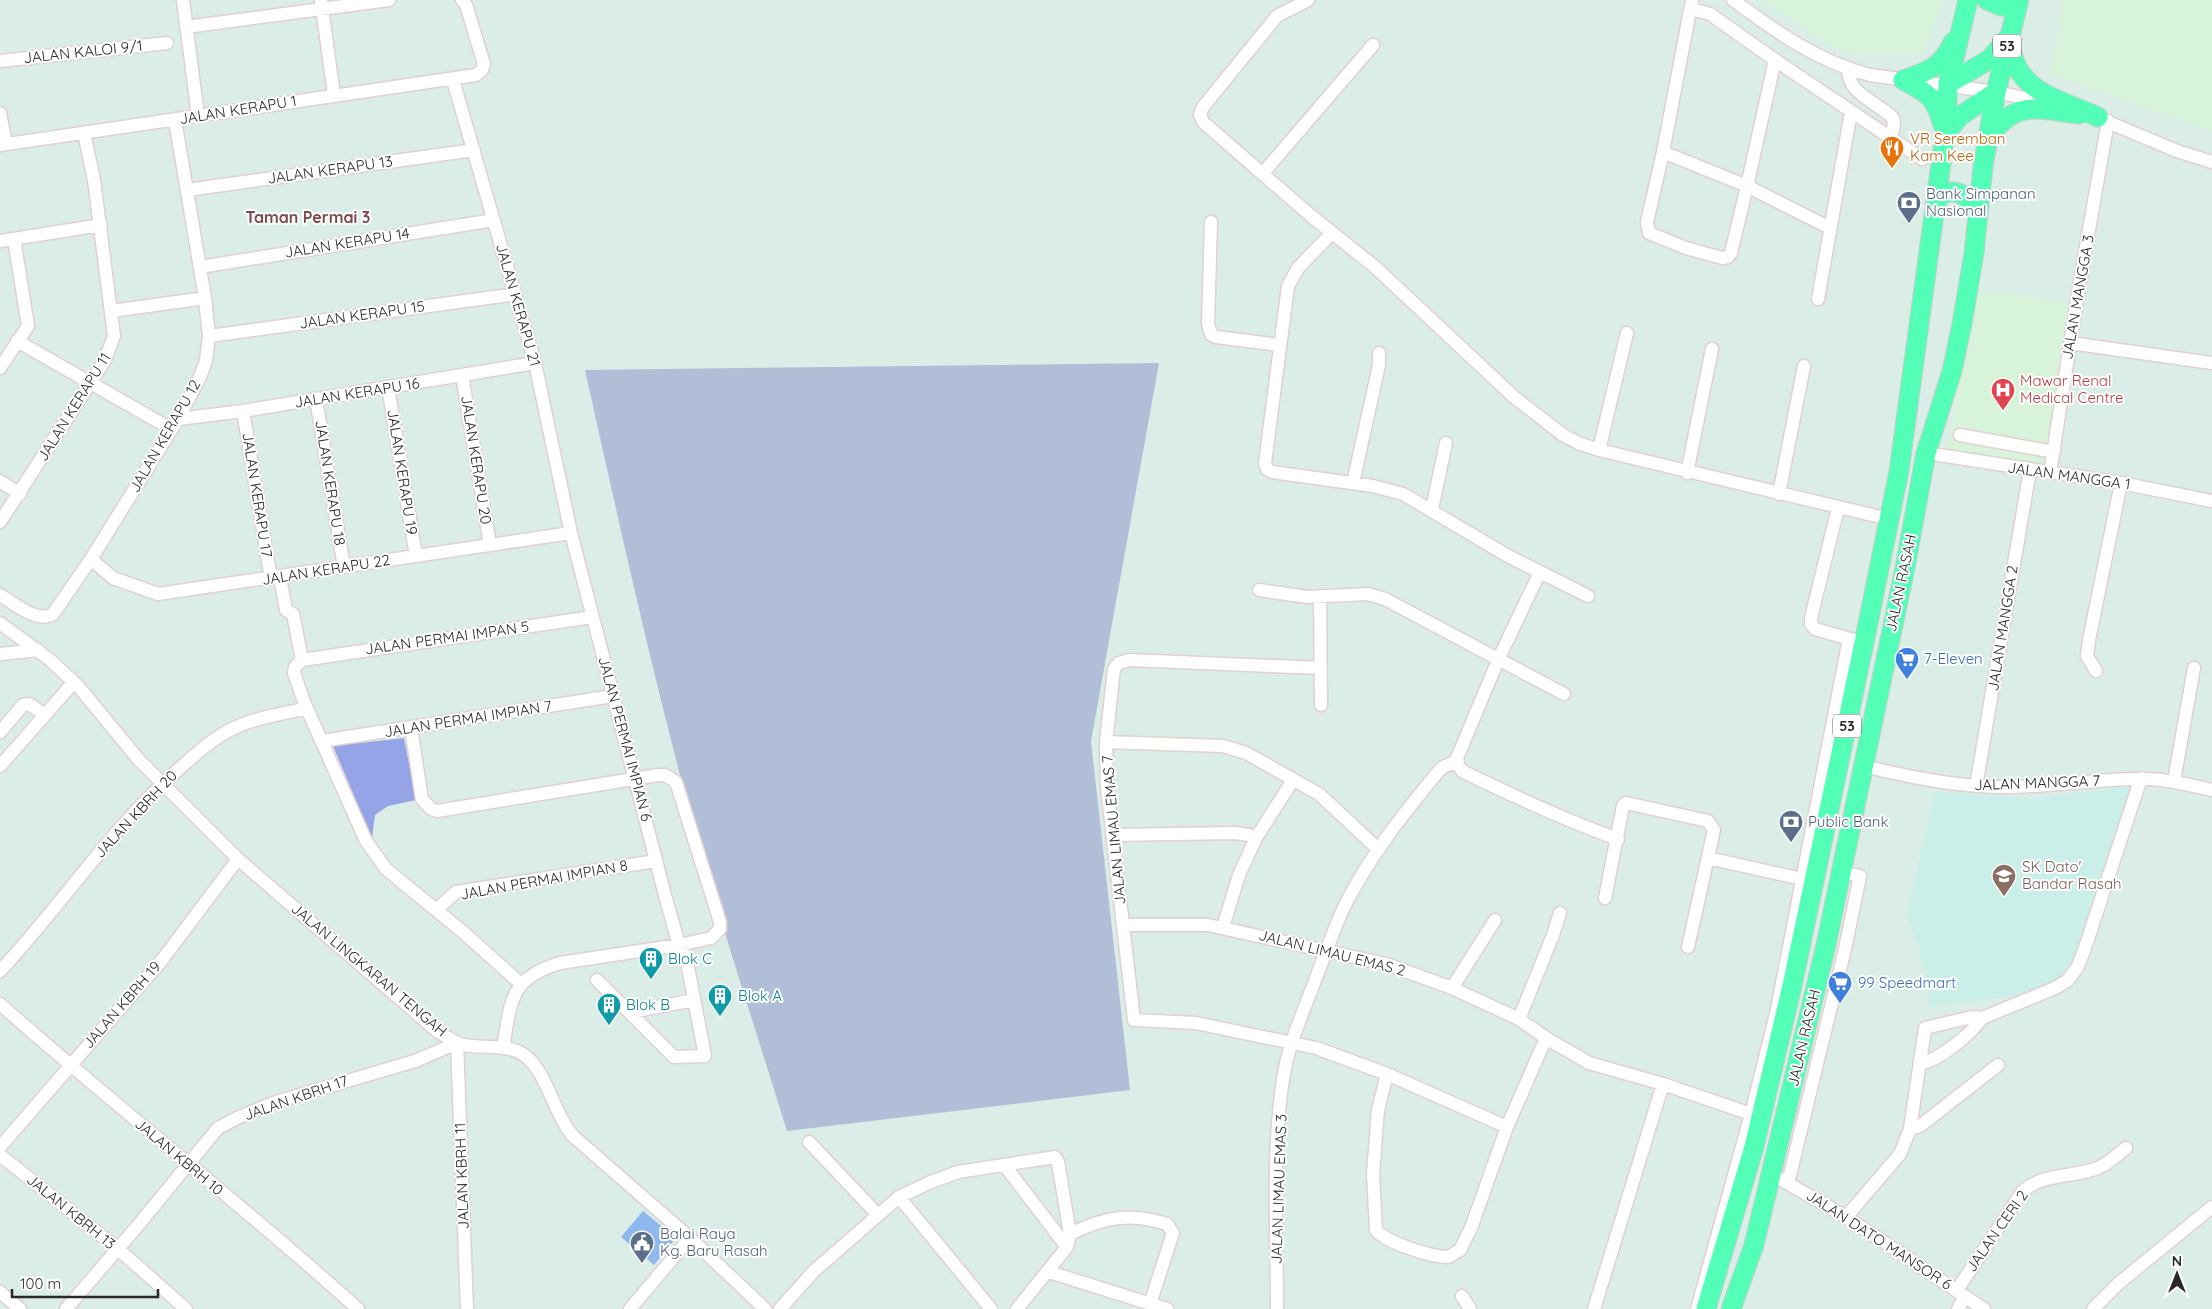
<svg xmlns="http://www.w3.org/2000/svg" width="2212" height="1309" font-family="Quicksand,sans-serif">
<rect width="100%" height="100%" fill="#daede7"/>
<path fill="#c9efe8" d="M2135,786L2071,966L2058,979L2025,994L1929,1007L1928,986L1918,945L1907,914L1935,792L2031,799Z"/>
<path fill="#d7f4da" d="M1761,0H1944L1923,54L1862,55L1836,49Z
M2064,0H2212V131L2051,74Z
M1978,291L2067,302L2044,465L1948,448L1961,373L1968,360Z"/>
<path fill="#94a4e6" d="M404,738L416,800L388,806L375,815L372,838L333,746Z"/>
<path fill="#b1bed7" d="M1159,363L1091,741L1130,1090L787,1131C750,1012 711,894 680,775C645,641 615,505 585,370Z"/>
<path fill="#8fb8ee" d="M643,1211L676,1238L654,1265L621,1237Z"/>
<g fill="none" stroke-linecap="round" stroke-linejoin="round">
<defs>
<path id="minor" d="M183,0L198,116
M321,0L334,95
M1308,0L1277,16L1203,107L1200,114L1203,122L1310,215L1375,267L1514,397L1563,435L1578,443L1599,450L1889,519
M1692,0L1663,152L1647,222L1649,233L1686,248L1722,258L1728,257L1731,253L1747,186L1830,228
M1733,0C1775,31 1818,62 1870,75L1996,92L2053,104
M186,27L389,0
M1775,60L1922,159
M0,61L167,43
M1848,69C1847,94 1879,103 1893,118L1894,124L1891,138
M453,80L535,363L571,533L666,899L679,945L686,957L705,1056L674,1057L597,980
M0,113L6,144
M2091,115L2177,151L2212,162
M0,145L476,75L482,70L484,64L466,5L462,0
M1663,152L1747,186L1775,60L1710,14L1692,9
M1263,173L1373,45
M187,190L474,150
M1211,222L1208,324L1211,334L1216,337L1280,345
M1332,233L1298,268L1288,286L1265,463L1267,469L1272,472L1373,486L1403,494L1508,556L1588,596
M0,241L101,225
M200,267L494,220
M1818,299L1851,112
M112,311L205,298
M209,336L516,294
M17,341L171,429
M2070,343L2212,363
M0,368L28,326L14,239
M462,375L490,545
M388,387L416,556
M316,399L344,567
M243,411L271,579
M178,419L243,411L535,363
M1960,435L2054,452
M1599,450L1627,333
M1926,453L2121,483L2212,501
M1687,473L1712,349
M2050,473L2078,293L2108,121
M0,481L20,494
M1353,483L1379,365V353
M1779,494L1804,366
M1838,508L1811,618V624L1815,629L1857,641
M1432,509L1446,443
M0,522L105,360L114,336L94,180L84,133
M91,559L113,578L158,594L571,533
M1540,572L1499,658L1457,758L1458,765L1462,771C1513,796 1564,820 1618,839
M280,577L286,610L293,614L302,660
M1259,590L1308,597L1368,594L1385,599L1564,694
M0,595C14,603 37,624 53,614L91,559L178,419L200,377L206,361L209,336L205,298L175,120
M1320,596L1321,705
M0,623L50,660L78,686L139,760L238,859L437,1031C446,1036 454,1043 464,1045C483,1049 507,1043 524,1055C547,1071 553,1113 573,1136L690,1238L765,1309
M0,654L38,650
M302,660L295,667L294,673L304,702L366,841L386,869L463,932L521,984
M302,660L592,617
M1321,668L1129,660L1119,663L1114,669L1106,742L1107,787L1134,1020L1196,1023L1316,1048L1387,1074L1507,1127
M2096,671L2087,656L2089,640L2121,483
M411,728L422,799L431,809L437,811L658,775H665L676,782L720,922V929L711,938L679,945L560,963C509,978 511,1002 503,1048
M0,732L23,705L29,704L45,715
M322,741L613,696
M1106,742L1223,746L1246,753L1319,794L1378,849
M0,766L74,682
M1863,766C1914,778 1962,788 2014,787C2056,786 2098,779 2140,779C2165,778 2188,785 2212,790
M2174,781L2194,668
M1976,786L2030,470
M1112,835L1235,833L1249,835L1256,838
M1708,858L1802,879
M1605,898L1623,806L1626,803L1708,821L1714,830L1688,947
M436,910L456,892L656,861
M1123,925H1208L1386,964L1452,988L1519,1019L1546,1038L1589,1063L1663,1084L1751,1114
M1223,927L1239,875L1256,838L1293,780
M0,971C62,905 111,828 179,769C196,754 213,738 234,728C256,717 284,714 307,708
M1452,988L1495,920
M0,1004C117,1108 242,1204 358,1309
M631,1012L694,1000
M1982,1018L2055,988L2067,981L2077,968L2084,951L2141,778
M1519,1019L1553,935L1560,913
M1387,1074L1378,1110L1373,1174L1376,1230C1387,1243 1431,1257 1448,1257L1460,1250L1471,1228L1507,1127L1546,1038
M1910,1129L1920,1126L1998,1065
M809,1142L878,1215
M0,1147L162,960L238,859
M0,1155L118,1249L186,1309
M1005,1166L1067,1247
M1780,1179L1846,1217L1984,1309
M1788,1183L1845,949L1860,876L1842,872
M899,1197L991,1309
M1846,1217L1900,1154L1910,1129L1925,1028L1972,1017L1982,1018C1972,1033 1939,1061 1920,1063
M1070,1234C1105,1217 1130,1212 1167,1224L1173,1233L1150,1304
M1049,1272L1167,1309
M1957,1290L2022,1192C2043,1172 2076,1178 2100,1167C2110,1162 2118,1154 2126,1148
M0,1292L20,1309
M1462,1296L1470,1309
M66,1309L135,1229L218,1128L237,1118L276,1102L415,1061L457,1043L467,1309
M630,1309L690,1238
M780,1309L814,1271L899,1197L931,1182L958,1172L1055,1157L1058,1162L1070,1234L1067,1247L1017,1309
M1277,1309C1277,1232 1271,1143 1285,1068C1290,1042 1300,1020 1309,996C1321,966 1331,935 1345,905C1370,856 1403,814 1438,772L1443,767L1457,761
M1594,1309L1663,1084
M1697,1309L1751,1114L1776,1014L1849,639
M1958,1309L1965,1296
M2093,1309L2119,1283L2212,1207"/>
<path id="highway" d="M1987,0L2001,6L2018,4
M2010,43C2015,92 2059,99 2098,117
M1903,80C1929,71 1941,68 1953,42
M1903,80C1926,92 1936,97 1942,123
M1948,84L1990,59L2007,39
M1945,134L1960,116L1996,92
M1988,138C2016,99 2037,109 2079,114
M1936,202L1942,194C1960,187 1969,199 1977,212
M1706,1309L1754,1147L1792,986L1864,643L1899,471L1945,134L1948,84L1968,0
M1731,1309L1754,1245L1826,945L1905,568L1926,453L1952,371L1962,324L1974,253L1983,167L1996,92L2019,0"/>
</defs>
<use href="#minor" stroke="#e3d0d0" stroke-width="15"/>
<use href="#highway" stroke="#ccc" stroke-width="21"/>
<use href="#minor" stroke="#fff" stroke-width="12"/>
<use href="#highway" stroke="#53ffb7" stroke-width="19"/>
</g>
<defs>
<symbol id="restaurant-pin" viewBox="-11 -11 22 30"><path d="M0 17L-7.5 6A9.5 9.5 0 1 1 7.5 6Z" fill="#e8710a" stroke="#fff"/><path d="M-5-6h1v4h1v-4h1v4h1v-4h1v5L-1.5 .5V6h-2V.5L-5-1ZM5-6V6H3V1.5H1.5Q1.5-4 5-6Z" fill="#fff"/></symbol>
<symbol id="bank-pin" viewBox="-11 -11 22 30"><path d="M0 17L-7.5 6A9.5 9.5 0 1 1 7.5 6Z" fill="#5c6f8a" stroke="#fff"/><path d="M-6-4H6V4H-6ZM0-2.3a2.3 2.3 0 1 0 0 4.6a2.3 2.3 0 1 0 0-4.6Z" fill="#fff"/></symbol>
<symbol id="hospital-pin" viewBox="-11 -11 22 30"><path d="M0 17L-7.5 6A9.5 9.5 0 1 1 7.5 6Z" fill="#e0444e" stroke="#fff"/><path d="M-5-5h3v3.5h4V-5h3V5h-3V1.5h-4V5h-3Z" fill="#fff"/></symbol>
<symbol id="supermarket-pin" viewBox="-11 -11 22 30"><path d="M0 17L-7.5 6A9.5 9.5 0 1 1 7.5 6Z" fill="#3f7fe0" stroke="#fff"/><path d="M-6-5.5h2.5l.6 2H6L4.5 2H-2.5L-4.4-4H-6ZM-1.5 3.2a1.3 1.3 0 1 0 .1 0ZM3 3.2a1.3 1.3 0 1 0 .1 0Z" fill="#fff"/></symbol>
<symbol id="school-pin" viewBox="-11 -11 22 30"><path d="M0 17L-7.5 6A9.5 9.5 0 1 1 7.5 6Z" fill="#8d6e63" stroke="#fff"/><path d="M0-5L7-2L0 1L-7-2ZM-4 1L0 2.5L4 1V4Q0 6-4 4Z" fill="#fff"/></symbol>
<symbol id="building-pin" viewBox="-11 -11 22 30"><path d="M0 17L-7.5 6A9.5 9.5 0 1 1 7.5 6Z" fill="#0f9aa8" stroke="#fff"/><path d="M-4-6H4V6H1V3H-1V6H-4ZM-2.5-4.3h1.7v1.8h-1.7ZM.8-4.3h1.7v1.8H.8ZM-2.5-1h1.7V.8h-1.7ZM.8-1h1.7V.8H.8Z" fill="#fff"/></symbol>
<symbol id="civic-pin" viewBox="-11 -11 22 30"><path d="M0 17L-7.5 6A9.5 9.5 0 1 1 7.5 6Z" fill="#5c6f8a" stroke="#fff"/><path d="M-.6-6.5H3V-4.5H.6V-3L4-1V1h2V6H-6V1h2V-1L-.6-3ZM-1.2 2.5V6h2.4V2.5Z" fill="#fff"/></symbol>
</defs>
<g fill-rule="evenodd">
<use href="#restaurant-pin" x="1878" y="134" width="28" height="38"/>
<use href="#bank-pin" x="1895" y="189" width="28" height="38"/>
<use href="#hospital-pin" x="1989" y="376" width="28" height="38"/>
<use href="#supermarket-pin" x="1893" y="645" width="28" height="38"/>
<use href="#bank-pin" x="1777" y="808" width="28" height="38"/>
<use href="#school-pin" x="1990" y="862" width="28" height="38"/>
<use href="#building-pin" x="637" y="945" width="28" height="38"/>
<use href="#supermarket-pin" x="1826" y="969" width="28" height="38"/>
<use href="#building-pin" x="706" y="982" width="28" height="38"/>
<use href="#building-pin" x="595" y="991" width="28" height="38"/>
<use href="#civic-pin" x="628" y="1229" width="28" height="38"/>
</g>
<g text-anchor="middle" stroke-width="4" stroke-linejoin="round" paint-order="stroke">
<g fill="#fff" stroke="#696969" stroke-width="1">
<rect x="1993" y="34.5" width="28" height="23" rx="4"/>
<rect x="1833" y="714.5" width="28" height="23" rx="4"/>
</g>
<g font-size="14" font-weight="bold" fill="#292929">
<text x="2007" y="51">53</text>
<text x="1847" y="731">53</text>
</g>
<g font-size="15" fill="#292929" stroke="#fff">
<text transform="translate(83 52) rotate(-6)" y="5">JALAN KALOI 9/1</text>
<text transform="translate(238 110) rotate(-9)" y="5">JALAN KERAPU 1</text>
<text transform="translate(330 170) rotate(-8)" y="5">JALAN KERAPU 13</text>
<text transform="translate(347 243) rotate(-9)" y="5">JALAN KERAPU 14</text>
<text transform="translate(2078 297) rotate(-80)" y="5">JALAN MANGGA 3</text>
<text transform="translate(518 305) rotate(74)" y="5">JALAN KERAPU 21</text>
<text transform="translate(362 315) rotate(-8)" y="5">JALAN KERAPU 15</text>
<text transform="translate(357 393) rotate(-9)" y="5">JALAN KERAPU 16</text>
<text transform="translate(74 407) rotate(-58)" y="5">JALAN KERAPU 11</text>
<text transform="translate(165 436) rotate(-60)" y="5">JALAN KERAPU 12</text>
<text transform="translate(476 460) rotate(81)" y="5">JALAN KERAPU 20</text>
<text transform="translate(402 472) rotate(81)" y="5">JALAN KERAPU 19</text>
<text transform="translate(2069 476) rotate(8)" y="5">JALAN MANGGA 1</text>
<text transform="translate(330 483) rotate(81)" y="5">JALAN KERAPU 18</text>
<text transform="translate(257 495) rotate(81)" y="5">JALAN KERAPU 17</text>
<text transform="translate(326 570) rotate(-9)" y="5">JALAN KERAPU 22</text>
<text transform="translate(1901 583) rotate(-78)" y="5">JALAN RASAH</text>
<text transform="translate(2003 628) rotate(-81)" y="5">JALAN MANGGA 2</text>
<text transform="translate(447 638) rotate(-8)" y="5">JALAN PERMAI IMPAN 5</text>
<text transform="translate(468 719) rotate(-9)" y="5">JALAN PERMAI IMPIAN 7</text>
<text transform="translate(625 739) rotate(75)" y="5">JALAN PERMAI IMPIAN 6</text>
<text transform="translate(2037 783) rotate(-2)" y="5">JALAN MANGGA 7</text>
<text transform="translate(136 814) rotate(-47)" y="5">JALAN KBRH 20</text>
<text transform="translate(1114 830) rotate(-95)" y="5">JALAN LIMAU EMAS 7</text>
<text transform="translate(544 880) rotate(-10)" y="5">JALAN PERMAI IMPIAN 8</text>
<text transform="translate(1332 953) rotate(14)" y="5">JALAN LIMAU EMAS 2</text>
<text transform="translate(369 970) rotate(40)" y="5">JALAN LINGKARAN TENGAH</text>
<text transform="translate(122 1005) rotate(-49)" y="5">JALAN KBRH 19</text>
<text transform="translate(1804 1038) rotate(-77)" y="5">JALAN RASAH</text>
<text transform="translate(296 1098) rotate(-19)" y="5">JALAN KBRH 17</text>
<text transform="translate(179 1157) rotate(40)" y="5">JALAN KBRH 10</text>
<text transform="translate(462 1176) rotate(-92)" y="5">JALAN KBRH 11</text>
<text transform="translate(1279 1189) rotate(-88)" y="5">JALAN LIMAU EMAS 3</text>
<text transform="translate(71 1212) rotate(39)" y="5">JALAN KBRH 13</text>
<text transform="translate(1997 1231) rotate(-55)" y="5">JALAN CERI 2</text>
<text transform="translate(1879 1240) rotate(33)" y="5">JALAN DATO MANSOR 6</text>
</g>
<g font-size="15" fill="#c56008" stroke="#fff" text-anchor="start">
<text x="1910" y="144">VR Seremban<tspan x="1910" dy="17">Kam Kee</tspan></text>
</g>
<g font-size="15" fill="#4e5e75" stroke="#fff" text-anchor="start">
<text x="1926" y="199">Bank Simpanan<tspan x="1926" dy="17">Nasional</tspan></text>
<text x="1808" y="827">Public Bank</text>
<text x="660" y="1239">Balai Raya<tspan x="660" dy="17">Kg. Baru Rasah</tspan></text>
</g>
<g font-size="15" fill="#be3a42" stroke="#fff" text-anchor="start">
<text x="2020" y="386">Mawar Renal<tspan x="2020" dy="17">Medical Centre</tspan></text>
</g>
<g font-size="15" fill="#366cbe" stroke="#fff" text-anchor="start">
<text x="1924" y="664">7-Eleven</text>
<text x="1858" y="988">99 Speedmart</text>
</g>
<g font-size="15" fill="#785e54" stroke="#fff" text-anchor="start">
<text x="2022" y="872">SK Dato'<tspan x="2022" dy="17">Bandar Rasah</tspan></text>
</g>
<g font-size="15" fill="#0d838f" stroke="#fff" text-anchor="start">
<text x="668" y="964">Blok C</text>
<text x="738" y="1001">Blok A</text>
<text x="626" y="1010">Blok B</text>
</g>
<g font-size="16" font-weight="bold" fill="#7c4749" stroke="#fff">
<text x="308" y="223">Taman Permai 3</text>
</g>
</g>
<g transform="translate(2177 1274)" stroke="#ffffff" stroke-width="4" paint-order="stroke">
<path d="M0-4L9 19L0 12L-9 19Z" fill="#292929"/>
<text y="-8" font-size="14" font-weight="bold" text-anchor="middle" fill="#292929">N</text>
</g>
<path d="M12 1289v8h146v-8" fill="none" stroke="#292929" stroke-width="2.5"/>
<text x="20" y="1289" font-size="15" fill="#292929" stroke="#ffffff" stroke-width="4" paint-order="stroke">100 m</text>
</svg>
